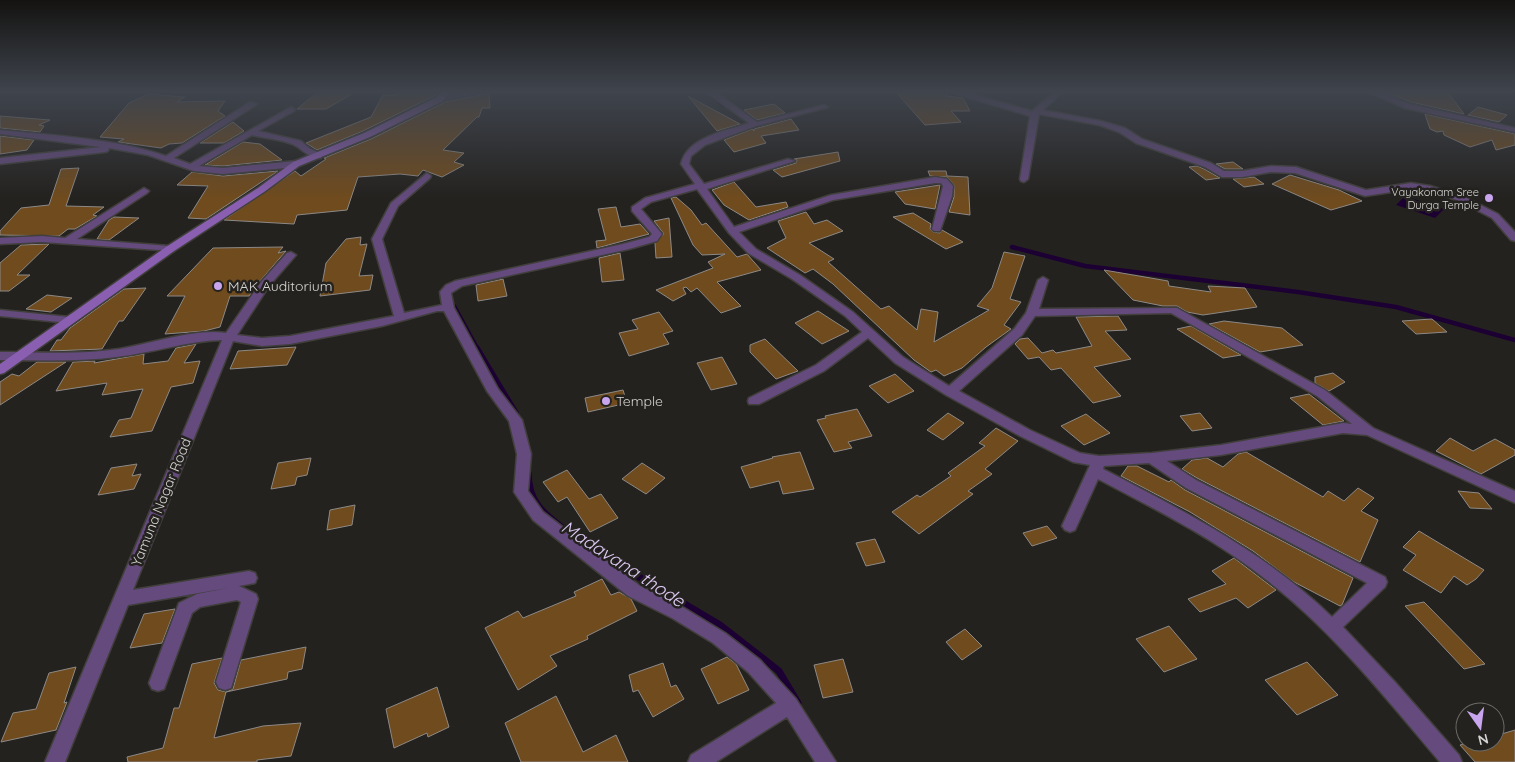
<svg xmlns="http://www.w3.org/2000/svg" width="1515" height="762" font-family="Quicksand,sans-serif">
<rect width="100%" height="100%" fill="#24221f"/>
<path fill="#1d0033" d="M1405,196L1444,209L1435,218L1396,205Z"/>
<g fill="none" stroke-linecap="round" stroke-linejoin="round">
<path stroke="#1d0033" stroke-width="3" d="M705,91L723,106"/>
<path stroke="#1d0033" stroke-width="4.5" d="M1012,247L1085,266L1298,292L1396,307L1515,340
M454,306L478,350"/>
<path stroke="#1d0033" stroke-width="5.5" d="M477,348L516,413
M529,474C529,504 547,515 569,532"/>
<path stroke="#1d0033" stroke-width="7" d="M567,531L587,546L720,625L779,671L798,703"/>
</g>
<path fill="#6f4b1e" stroke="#8d8986" d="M319,91H357L326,109H297Z
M399,91H440L436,95L363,131L317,150L306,143L371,117L383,95H395Z
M895,91H945L948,96L963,98L970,111H951L961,122L925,125Z
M1383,91H1447L1464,114L1411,102Z
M489,93L490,108H482L479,117H477L443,150L464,153L454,162L464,165L442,177L423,170L418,176L400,174L358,177L347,210L297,215L294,224L224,220L295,171L301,176L326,159L324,158L371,139L445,102Z
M148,94L185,97L177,102L225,101L218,111L225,116L182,143L169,144L161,148L118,142L124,139L100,137L129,103Z
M688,96L740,124L717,131Z
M774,104L785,113L757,120L744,110Z
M1478,107L1507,115L1499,122L1468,115Z
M1425,114L1515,134V145L1496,150L1492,140L1470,147L1444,135L1443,131L1437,132L1430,129Z
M0,116L50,120L39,125L44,126L40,132L0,128Z
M791,119L799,130L761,136L766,143L734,152L724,140L752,129L754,131V129Z
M233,122L244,131L224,143H200Z
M0,136L34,140L27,150L0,154Z
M243,142L260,144L282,160L223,166L205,165Z
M838,152L840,161L782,177L773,170L796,163L797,160L794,159Z
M1233,162L1243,169H1225L1216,164Z
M1197,166L1204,169L1220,178L1206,180L1189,167Z
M79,168L66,206L104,207L93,215L97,216L75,229H68L59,236L0,235V231L21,208L49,205L61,169Z
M278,171L206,219L188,218L208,186L177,185L192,172L223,176Z
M928,171H946L947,176L968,177L970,215L949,212L954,197V185L947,177L930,176Z
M1290,175L1339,190L1362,201L1331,210L1272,184Z
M1254,177L1264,184L1244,187L1233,179Z
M734,182L756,207L786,202L788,207L749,220L724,205L712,190Z
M940,185L935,209L905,204L895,192Z
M676,197L691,210L702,225L706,223L737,257L747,254L761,270L717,282L741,306L721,313L697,288L691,292L686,287L683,288L686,294L673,301L656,290L713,268L708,262L725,254L702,255L693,245L671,198Z
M616,207L621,227L640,224L649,234L597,248L596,241L606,240L598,209Z
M806,212L814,224L827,220L843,231L809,243L834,259L828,262L881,309L889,306L917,330L921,309L938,312L934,342L989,310L977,306L992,288L1004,252L1025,256L1010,299L1021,302L1004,325L1011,329L986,347L962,368L944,376L936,370L931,372L914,360L833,284L813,269L805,273L767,248L786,238L778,221Z
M913,213L931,224L930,229L933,232L940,233L942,230L963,242L946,249L893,217Z
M114,217L139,218L109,240L97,239L109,220Z
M669,218L672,257L656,258L655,243L664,234L654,221Z
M361,237L360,245L367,244L359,276L373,275L370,290L320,296L326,263L346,239Z
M49,244L17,275H30L9,291H0V263L21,245Z
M283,247L278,253L286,251L260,281L249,296H230L220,327L204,331L165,334L185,296H167L213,248Z
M620,253L624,280L602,282L599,258Z
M1104,270L1168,281L1169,286L1211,292L1208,286L1245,288L1257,307L1203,315L1187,312L1177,306H1163L1133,300Z
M503,279L507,296L478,301L476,285Z
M146,288L123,321H119L102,349L50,351L57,340H61L70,328L124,289Z
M47,295L72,298L51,312L26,309Z
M818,311L849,331L822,344L795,323Z
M659,312L673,331L663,334L669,344L629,356L619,333L638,329L632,320Z
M1118,316L1127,330L1105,331L1131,359L1094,367L1121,396L1093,403L1061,368L1051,370L1039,357L1028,359L1015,344L1020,339L1028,338L1042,353L1053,350L1056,353L1092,346L1076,317Z
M1432,319L1447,332L1416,334L1402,321Z
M1224,321L1282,328L1303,345L1260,352L1209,324Z
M1191,326L1241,355L1223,358L1177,329Z
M765,339L798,371L776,379L750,352V345Z
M196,344L184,363L200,361L193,383L171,387L152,431L110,437L119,420L131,418L143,389L102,395L107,383L56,391L73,362L95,361L94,363L144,354L143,364L168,361L176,348Z
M296,347L287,365L230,369L238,351Z
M722,357L737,384L711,390L697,363Z
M37,362H66L0,405V382L12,374L19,376Z
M1333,373L1345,382L1329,391L1315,383V377Z
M895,374L914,391L888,403L869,386Z
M623,390L627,403L588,412L585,398Z
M1309,394L1344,421L1323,425L1290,398Z
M857,409L872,436L848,442L852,448L834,452L817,420L826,418L825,416Z
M948,413L964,423L943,440L927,430Z
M1200,413L1212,428L1192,431L1180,416Z
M1086,414L1110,433L1084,445L1061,426Z
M996,428L1018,441L985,469L992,474L968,491L973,494L919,534L892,512L917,495L920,497L951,476L948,473L985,446L979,443Z
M1450,438L1473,451L1495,439L1515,450V455L1481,474L1436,451Z
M800,452L814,489L783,494L779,481L750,488L741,467L773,458L772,457Z
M1246,452L1323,497L1328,491L1344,501L1358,488L1374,498L1361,511L1378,520L1360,562L1197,478L1182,469L1192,460L1207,458L1223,467L1238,454Z
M311,458L307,475L297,477L295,485L271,489L278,463Z
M642,463L665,478L646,494L622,479Z
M137,464L132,476L141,474L134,489L98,495L111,468Z
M1128,466H1137L1169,482L1171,480L1185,490L1353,578L1342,605L1340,606L1294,582L1253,551L1190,512L1121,476Z
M567,470L589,499L601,494L618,518L590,532L567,497L558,502L543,482Z
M1458,491L1479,493L1492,509L1470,508Z
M355,505L352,525L327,530L330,510Z
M1047,526L1057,538L1032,546L1023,533Z
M1419,531L1484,570L1476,579L1467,585L1454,576L1441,593L1403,570L1416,555L1403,547Z
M875,539L885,562L866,566L856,543Z
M1234,558L1276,590L1248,608L1236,598L1200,612L1188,599L1226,584L1212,571Z
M602,579L611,595L619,592L631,599L637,611L587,636L588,639L550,656L557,666L518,690L485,628L518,611L523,618L576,596L574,592Z
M1424,602L1485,664L1464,669L1405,606Z
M175,609L162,643L130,648L144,614Z
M1169,626L1197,659L1164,672L1136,639Z
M965,629L982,646L962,660L946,642Z
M306,647L302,669L288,672L287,679L226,692L214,738L263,726L301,723L291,756L257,760V762H128L127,757L163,748L174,708H179L192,664L222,658L214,683L218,690L226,692L233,689L241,660Z
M727,657L736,664L749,690L718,704L701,669Z
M843,659L853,692L823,698L814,665Z
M1307,662L1338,695L1297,715L1265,680Z
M663,663L671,687L676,685L684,699L653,717L638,690L633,692L629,675Z
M76,667L64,703L67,702L56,730L1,742L13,713L36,709L49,673Z
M437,687L449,727L428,737L427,733L394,748L386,709Z
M556,696L583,752L616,735L628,762H521L505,723Z
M1515,730V762H1475L1460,745L1472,742H1495V736Z"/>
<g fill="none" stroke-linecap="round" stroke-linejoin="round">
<defs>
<path id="minor" d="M705,91H714L757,122L824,105L828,107L753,127L705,145L691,156L689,164L704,184L788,159L795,161L707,189L734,227L831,195L935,177L947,179L953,186L952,196L940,231H934L932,229L943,186L941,183H935L833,200L739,232L756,249L800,275L853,312L903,357L949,386L1014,329L1026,313L1038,280L1043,277L1048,280L1039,309L1177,308L1325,390L1373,428L1515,491V503L1367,435L1343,433L1221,455L1167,461L1196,480L1385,577L1387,582L1385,587L1343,627L1395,682L1459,755L1462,762H1440C1385,697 1332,630 1264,578C1213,538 1155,509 1098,479L1075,530L1070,532L1065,530L1062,526L1090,465L1073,462L1020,436L946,395L895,363L868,338L824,371L759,404H749L748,401L749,398L816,365L862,332L845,316L792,279L748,253L729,233L697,189L651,202L641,209L662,234L657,241L629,249L462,286L451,293L454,308L498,389L522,420L531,454L528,491L543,512L640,586L684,608L725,633L760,660L796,699L836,762H815L787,717L716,762H688L691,755L776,703L748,672L713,643L672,618L628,596L533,520L514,492L517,454L509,421L487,391L444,311H437L382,326L290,344L262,346L233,341L133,590L249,571L255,573L257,578L255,583L239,586L256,594L258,599L231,688L225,690L219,688L216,682L241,602L237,600L200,607L192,613L164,689L158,691L152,689L149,683L179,603L197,594L228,588L128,605L65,762H45L222,340C186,341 152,353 116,357C77,362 39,360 0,360V352C39,352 80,355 119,349C150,344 196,328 226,333L261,282L287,253L291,252L296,255L269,286L237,335L262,338L290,336L394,316L372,239L391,203L427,173L431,176L430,178L398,206L382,239L404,313L442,305L440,292L446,285L455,281L623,244L649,237L652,234L632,211V207L645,198L695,184L681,164C687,137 726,131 749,123ZM1171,313L1317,396L1352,424L1343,423L1221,445L1152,453L1099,456L1080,453L1030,430L959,391L1022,335L1035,316ZM1149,463L1186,488L1367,583L1332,617C1265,552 1184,511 1103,469L1104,466Z
M947,91H960L1032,111L1056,91H1064L1043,110L1101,121L1125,128L1142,139L1211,163L1224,171H1242L1271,166L1296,167L1366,190L1411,183L1430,186L1463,196L1498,214L1515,232V241L1511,240L1492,218L1457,200L1426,191L1411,189L1365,196L1295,173L1271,172L1242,177H1222L1205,167L1136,143L1119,132L1099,125L1039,114L1028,179L1024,182L1021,181L1020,179L1030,116Z
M1366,91H1377L1410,104L1515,128V132L1405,108Z
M250,102L257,104L174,158L190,164L291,107L295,109L294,111L258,131L301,141L309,148L321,154V158C311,159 304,151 296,146C287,140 264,138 252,135L199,166L223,168L296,161L300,164L296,167L223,174L194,171L148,155L109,148L108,151L105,152L0,164V158L101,147L0,134V130C55,136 114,138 166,156Z
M144,188L149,191L147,193L77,239L170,246L174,247V251L42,242L0,244V238L42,236L65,238Z
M0,310L69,317L75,320L69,323L0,316Z"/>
<path id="tertiary" d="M471,91H489L440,101L436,99Z"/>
<path id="secondary" d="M443,91H450L443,101L370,137L299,166L264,192L174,251L4,373L0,374V364L166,247L258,188L293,162L364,133L437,97Z"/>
</defs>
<use href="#minor" stroke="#413f3c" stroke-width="3"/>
<use href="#tertiary" stroke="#413f3c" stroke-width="3"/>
<use href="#secondary" stroke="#413f3c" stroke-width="3"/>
<use href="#minor" fill="#644a7d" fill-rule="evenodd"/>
<use href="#tertiary" fill="#644a7d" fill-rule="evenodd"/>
<use href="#secondary" fill="#8a5fb1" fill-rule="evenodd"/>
</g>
<linearGradient id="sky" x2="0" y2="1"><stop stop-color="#141311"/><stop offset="0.46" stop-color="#3f444d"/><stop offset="1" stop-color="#3f444d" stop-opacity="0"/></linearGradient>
<rect width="1515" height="198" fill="url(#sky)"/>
<g fill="#c9a5ee" stroke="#24221f" stroke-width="2">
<circle cx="1489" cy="198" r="5"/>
<circle cx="218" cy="286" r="5"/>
<circle cx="606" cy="401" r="5"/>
</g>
<g text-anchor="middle" stroke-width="5" stroke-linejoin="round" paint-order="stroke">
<g font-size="11" fill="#d8d6d4" stroke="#24221f" text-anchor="end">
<text x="1479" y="196">Vayakonam Sree<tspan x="1479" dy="13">Durga Temple</tspan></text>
</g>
<g font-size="14" fill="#d8d6d4" stroke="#24221f" text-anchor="start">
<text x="228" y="291">MAK Auditorium</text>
<text x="616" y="406">Temple</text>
</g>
<g font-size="14" fill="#d8d6d4" stroke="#24221f">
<text transform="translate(161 502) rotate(-68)" y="5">Yamuna Nagar Road</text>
</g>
<g font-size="18" font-style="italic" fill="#e0cbf6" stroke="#24221f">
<text transform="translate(623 564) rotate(33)" y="6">Madavana thode</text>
</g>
</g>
<g transform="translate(1480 727) rotate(166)"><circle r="24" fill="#24221f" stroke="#6c6a67"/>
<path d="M0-4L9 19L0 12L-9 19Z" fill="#c9a5ee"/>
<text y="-8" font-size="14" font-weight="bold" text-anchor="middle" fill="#d8d6d4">N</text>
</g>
</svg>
